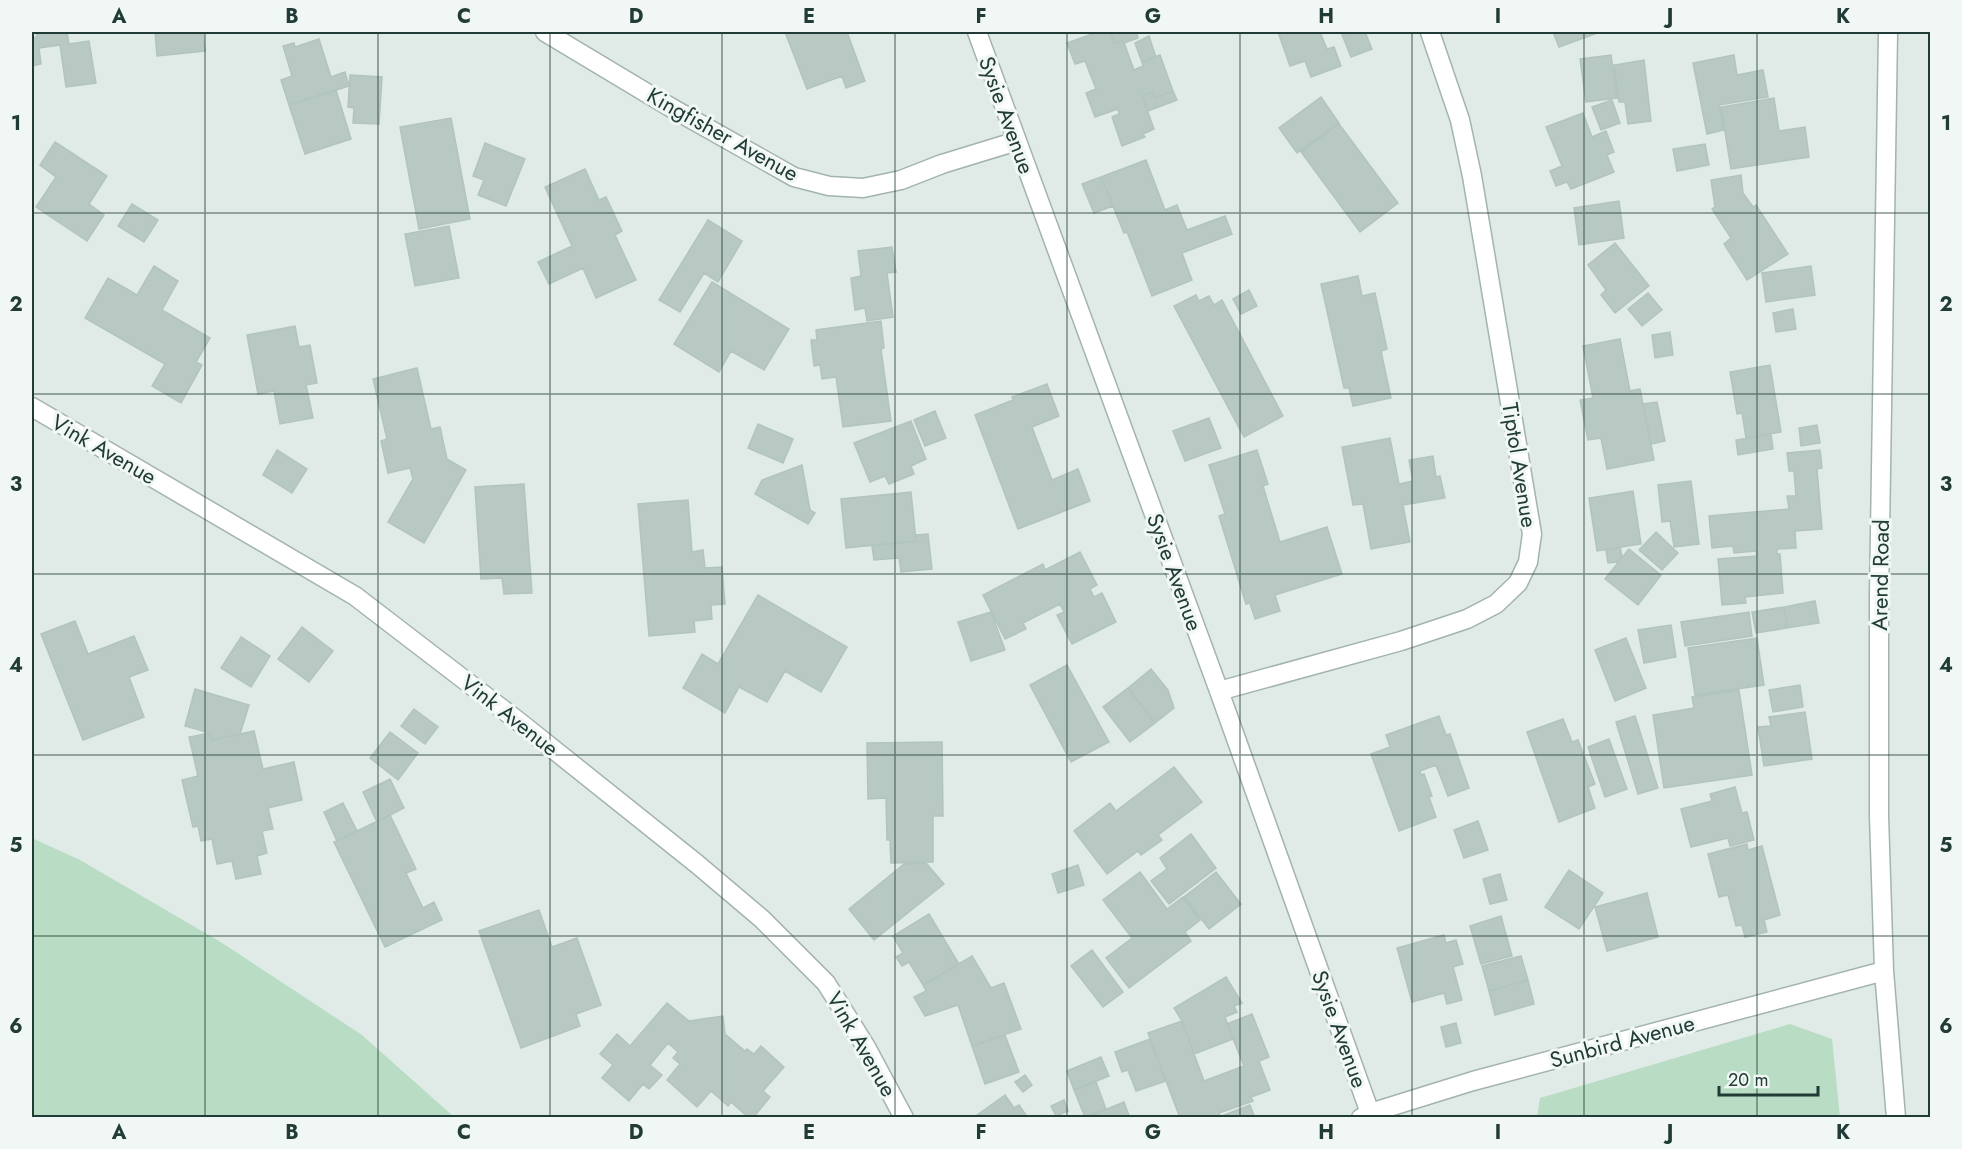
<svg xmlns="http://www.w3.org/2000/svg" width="1962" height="1149" font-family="Jost,sans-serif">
<rect width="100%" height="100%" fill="#e0ebe7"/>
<path fill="#b8dcc4" d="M32,838L80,860L219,941L362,1035L454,1117H32Z
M1790,1024L1832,1039L1840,1117H1537L1540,1098Z"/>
<path fill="#b8c8c3" stroke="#b2c4be" stroke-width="1.5" d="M36,32H67L69,44L89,41L96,83L66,87L60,45L39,48L41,64L32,66V38L37,37Z
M155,32H203L205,51L157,56Z
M785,32H847L865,81L846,88L842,76L807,89Z
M1098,32H1110L1114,43L1123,40L1134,70L1143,66L1142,62L1160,55L1173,91L1155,98L1153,92L1142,96L1154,129L1143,134L1145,137L1122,146L1112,117L1119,114L1118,109L1095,117L1086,93L1096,89L1085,61L1075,64L1067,43Z
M1110,32H1136L1138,38L1124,43L1123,40L1114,43Z
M1278,32H1320L1327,49L1334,47L1341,66L1311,77L1305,61L1290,66Z
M1341,32H1365L1372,49L1351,57Z
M1553,32H1600L1559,47Z
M1149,36L1156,57L1142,62L1135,43Z
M319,39L331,77L345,72L349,86L289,105L281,80L292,76L283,46L294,43L295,47Z
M1611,55L1617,98L1586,102L1580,59Z
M1734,55L1737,75L1763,70L1768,97L1719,105L1724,130L1707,134L1693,63Z
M1644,60L1651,121L1628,124L1625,102H1619L1614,65Z
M350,75L382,77L379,124L353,123L354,108L348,107Z
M336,90L351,139L305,154L289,105Z
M1173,91L1177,100L1148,111L1142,96L1153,92L1155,98Z
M1321,97L1339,123L1297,153L1279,128Z
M1774,98L1779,131L1805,127L1809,157L1731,169L1721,107Z
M1612,100L1620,123L1601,130L1592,107Z
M1583,113L1592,137L1606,131L1614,152L1607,155L1614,172L1571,189L1567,182L1556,186L1550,171L1562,166L1546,127Z
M451,118L470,219L419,229L400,127Z
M1339,124L1398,203L1360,232L1301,152Z
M55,142L107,176L89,204L104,215L87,241L36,207L56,177L40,165Z
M485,143L525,159L506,206L478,195L484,180L473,176Z
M1705,144L1709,165L1677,171L1673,149Z
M1146,160L1165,210L1177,205L1187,230L1225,216L1232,234L1182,253L1192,280L1152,296L1127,232L1124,233L1101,177Z
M585,169L599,200L606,197L622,231L615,235L636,280L596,298L583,268L549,284L538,262L572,246L545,187Z
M1741,175L1743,193L1753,207L1756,205L1788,254L1747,280L1724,244L1731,238L1712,209L1715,207L1711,180Z
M1101,177L1113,206L1094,213L1082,184Z
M1619,201L1624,238L1579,245L1574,208Z
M132,204L158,220L144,242L118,226Z
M708,220L742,241L718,282L704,273L680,312L659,300Z
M449,226L459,278L415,286L405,234Z
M1615,243L1649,286L1615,313L1601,295L1606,290L1588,265Z
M892,247L896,272L887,273L893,317L867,321L865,308L855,310L851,278L861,276L858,251Z
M154,266L178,281L162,310L210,338L196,362L202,365L181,403L152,386L165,364L85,318L108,278L137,295Z
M1811,266L1815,295L1766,302L1762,273Z
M1358,276L1362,296L1375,293L1387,349L1381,351L1391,398L1353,406L1349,388H1344L1321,284Z
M712,282L789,329L764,370L731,351L719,372L674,344Z
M1249,290L1257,306L1241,314L1233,299Z
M1648,293L1662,310L1642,326L1628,309Z
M1196,295L1199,301L1209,296L1214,305L1222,300L1283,416L1244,437L1174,306Z
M1793,309L1796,329L1776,332L1773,313Z
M881,321L884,348L881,349L891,421L843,427L836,377L822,379L820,365L814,366L811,340H817L816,330Z
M295,326L299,347L310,345L317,383L306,385L313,418L280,424L274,391L258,394L247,335Z
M1670,332L1673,355L1655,358L1652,335Z
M1620,339L1630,391L1640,389L1654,460L1607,469L1601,438L1588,440L1580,400L1593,398L1583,346Z
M1770,365L1781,432L1746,438L1742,413L1737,414L1730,372Z
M417,368L431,429L440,427L447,459L466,470L424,543L388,522L413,479L410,468L388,473L381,441L387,439L373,379Z
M1047,384L1059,416L1032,427L1052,480L1078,469L1090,501L1018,529L975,415L1013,400L1012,397Z
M1657,402L1665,441L1651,444L1643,404Z
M935,411L946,438L925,446L914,420Z
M1209,418L1221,448L1185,461L1173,431Z
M911,421L926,459L911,466L914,474L889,484L885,476L870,482L854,443Z
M758,424L793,439L783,463L748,448Z
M1817,425L1820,443L1801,446L1799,428Z
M1771,434L1773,449L1738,455L1736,440Z
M1390,438L1399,484L1413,481L1409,460L1433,456L1436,477L1440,476L1445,498L1403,505L1410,542L1371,549L1363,504L1353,505L1342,447Z
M277,450L307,469L292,493L263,475Z
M1257,450L1268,484L1263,486L1280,542L1327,527L1342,574L1275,595L1280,611L1255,619L1250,603L1246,604L1219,516L1225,514L1209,465Z
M1820,450L1822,468L1817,469L1822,529L1795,531L1796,548L1777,549V554H1780L1783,593L1745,597L1746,603L1722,605L1718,559L1757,556L1756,551L1734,553L1733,546L1712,548L1709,516L1789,509L1787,496H1796L1794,471H1789L1787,453Z
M802,465L810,510L815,513L808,524L755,494L762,480Z
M1691,481L1699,544L1674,547L1670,521L1662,522L1658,485Z
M524,484L532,593L504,594L502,578L481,579L475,487Z
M1633,491L1641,544L1597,551L1589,498Z
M911,492L916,541L846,548L841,499Z
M688,500L692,552L703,550L705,568L722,567L725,604L711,605L712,619L694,621L695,632L649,636L638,504Z
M1656,532L1678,553L1662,570L1639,550Z
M928,534L932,569L901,572L899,558L874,560L872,546L916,541V535Z
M1620,547L1622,556L1617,562L1608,563L1606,550Z
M1629,549L1661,575L1638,605L1605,579Z
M1080,552L1097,585L1090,589L1094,597L1102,593L1116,622L1072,644L1057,615L1064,612L1060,604L1023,623L1026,629L1005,639L983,595L1043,564L1045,570Z
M758,595L847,647L821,692L785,671L767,702L739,687L725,713L683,688L702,654L718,664Z
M1815,601L1819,623L1787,628L1784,607Z
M1784,607L1787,628L1756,633L1752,612Z
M991,612L1005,650L971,661L958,622Z
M1749,612L1752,636L1685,646L1681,622Z
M75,621L88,654L134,636L148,670L129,677L144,717L83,740L41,634Z
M1671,625L1676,657L1644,663L1638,630Z
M302,627L333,651L309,682L278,659Z
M241,637L270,656L251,687L221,668Z
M1626,638L1646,688L1615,701L1595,650Z
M1757,638L1764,685L1695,695L1688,648Z
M1067,665L1109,742L1071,762L1030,685Z
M1151,669L1168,690L1174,708L1155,723L1128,688Z
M1800,685L1803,707L1773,712L1769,690Z
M1128,688L1155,723L1130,742L1103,707Z
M195,689L249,705L240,734L212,740L210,733L185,726Z
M1739,690L1752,775L1664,788L1653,715L1694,708L1692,697Z
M414,709L438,727L425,744L401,726Z
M1805,712L1812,759L1764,766L1758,727L1771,726L1769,717Z
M1439,716L1446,735L1450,734L1469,788L1448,796L1436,765L1420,771L1421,775L1424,774L1432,796L1429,797L1436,817L1399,831L1371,754L1390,747L1386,735Z
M1635,716L1658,788L1638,794L1616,722Z
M1563,719L1572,742L1578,740L1595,784L1588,787L1595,808L1559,822L1527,732Z
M254,731L263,769L294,762L302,800L268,808L273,829L262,831L267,853L257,856L261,874L236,879L232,861L217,864L212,839L201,841L198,826L193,827L182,780L198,776L189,737L210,733L212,740Z
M390,732L418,753L398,780L370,758Z
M1609,739L1627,789L1605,797L1588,747Z
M942,742L943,816H933V862L891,863L890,840H887L886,798L868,799L867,743Z
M1174,767L1202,802L1158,835L1162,840L1141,855L1138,851L1107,874L1074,831L1110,803L1116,811Z
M390,779L404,808L377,822L363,792Z
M1735,787L1742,813L1747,812L1754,840L1730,846L1728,838L1691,847L1681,809L1712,801L1710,794Z
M343,803L357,831L337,841L324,812Z
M390,815L416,869L406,873L423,908L434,902L442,920L385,947L334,842Z
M1478,821L1488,850L1464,858L1454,830Z
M1191,834L1216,868L1169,904L1151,881L1167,869L1160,858Z
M1747,844L1748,850L1762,846L1780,915L1764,920L1767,932L1745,937L1742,925L1736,926L1728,895L1719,897L1708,854Z
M926,863L944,884L874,940L849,909L904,864Z
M1078,865L1084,885L1058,893L1052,874Z
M1569,870L1603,893L1579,929L1545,907Z
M1140,872L1167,909L1183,897L1200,920L1185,932L1191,941L1129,988L1106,958L1132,938L1103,900Z
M1216,872L1241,904L1209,929L1184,897Z
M1500,874L1507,900L1490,904L1483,879Z
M1647,893L1658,937L1607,951L1595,907Z
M539,910L552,947L577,938L601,1005L576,1014L580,1026L521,1048L479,931Z
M929,914L959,964L923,985L909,962L902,966L896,957L903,953L893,936Z
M1501,916L1512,956L1481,964L1470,926Z
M1444,935L1446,943L1456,940L1463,964L1453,967L1462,1000L1447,1004L1444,993L1412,1002L1397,948Z
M1092,950L1123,992L1103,1007L1071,966Z
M972,956L991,988L1004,983L1021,1029L972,1046L958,1005L925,1016L914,997L926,991L923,985Z
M1521,956L1528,980L1489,991L1482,966Z
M1226,977L1242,1003L1234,1006L1237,1012L1225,1017L1233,1039L1194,1054L1182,1021L1174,1008Z
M1528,980L1534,1004L1495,1015L1489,991Z
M667,1003L689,1021L723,1016L725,1034L745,1051L747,1049L754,1054L761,1046L784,1067L763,1091L770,1097L753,1118H749L731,1102L728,1106L711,1091L697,1107L667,1080L680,1064L673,1058L678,1052L668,1043L650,1065L662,1075L649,1089L643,1084L629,1101L602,1078L613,1065L600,1054L617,1034L630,1046Z
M1252,1014L1269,1057L1259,1061L1270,1090L1251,1097L1253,1101L1219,1113L1221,1118H1180L1148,1033L1182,1021L1204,1081L1244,1066L1227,1024Z
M1456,1023L1461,1043L1446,1047L1441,1027Z
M1005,1035L1019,1072L985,1084L972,1046Z
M1150,1039L1166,1081L1136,1091L1128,1070L1122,1072L1115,1052Z
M1101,1057L1109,1076L1074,1090L1067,1071Z
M1025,1075L1032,1085L1023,1092L1015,1082Z
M1096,1082L1106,1109L1085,1117L1074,1090Z
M1005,1095L1014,1108L1019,1105L1028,1118H973Z
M1064,1100L1068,1111L1056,1116L1051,1106Z
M1124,1102L1130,1118H1085Z
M1250,1105L1255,1118H1223L1222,1116Z"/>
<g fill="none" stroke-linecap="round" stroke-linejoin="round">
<defs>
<path id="street" d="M545,32L670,107L794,177L829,186L863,188L901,180L942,164L1017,141
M977,32L1219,691L1370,1113
M1888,32L1879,595V816L1884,971L1896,1118
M32,407L355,596L518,721L697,864L762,919L826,983L866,1047L904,1118
M1219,691L1401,641L1467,619L1496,604L1518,583L1528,562L1532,534L1472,176L1460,120L1430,32
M1361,1118L1370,1113L1473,1081L1884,971"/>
</defs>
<use href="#street" stroke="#a3b3ae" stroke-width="21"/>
<use href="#street" stroke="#fff" stroke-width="18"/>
</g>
<path fill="none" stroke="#213b36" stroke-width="1.5" stroke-opacity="0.55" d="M205,32V1118M378,32V1118M550,32V1118M722,32V1118M895,32V1118M1067,32V1118M1240,32V1118M1412,32V1118M1584,32V1118M1757,32V1118M32,213H1930M32,394H1930M32,574H1930M32,755H1930M32,936H1930"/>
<g text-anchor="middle" stroke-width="6" stroke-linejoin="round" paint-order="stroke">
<g font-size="22" fill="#213b36" stroke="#f0f7f4">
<text transform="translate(1007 115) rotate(70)" y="8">Sysie Avenue</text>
<text transform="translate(723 134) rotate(29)" y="8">Kingfisher Avenue</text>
<text transform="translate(104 449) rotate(30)" y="8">Vink Avenue</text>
<text transform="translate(1520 465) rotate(81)" y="8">Tiptol Avenue</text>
<text transform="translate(1175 572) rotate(70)" y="8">Sysie Avenue</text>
<text transform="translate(1880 575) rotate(-89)" y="8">Arend Road</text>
<text transform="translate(510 715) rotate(38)" y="8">Vink Avenue</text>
<text transform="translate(1340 1029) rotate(70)" y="8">Sysie Avenue</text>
<text transform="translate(1622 1041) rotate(-15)" y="8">Sunbird Avenue</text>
<text transform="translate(862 1044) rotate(60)" y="8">Vink Avenue</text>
</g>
</g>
<rect width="1962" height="1149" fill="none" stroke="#f0f7f4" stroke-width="66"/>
<path d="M1719 1086v9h99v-9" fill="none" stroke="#213b36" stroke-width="3"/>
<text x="1728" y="1086" font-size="18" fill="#213b36" stroke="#f0f7f4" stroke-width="4.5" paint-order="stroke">20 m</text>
<rect x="33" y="33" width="1896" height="1083" fill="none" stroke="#213b36" stroke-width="2"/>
<g font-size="20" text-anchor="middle" font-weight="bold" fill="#213b36">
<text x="119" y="23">A</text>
<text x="292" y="23">B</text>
<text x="464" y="23">C</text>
<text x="636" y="23">D</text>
<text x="809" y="23">E</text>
<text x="981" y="23">F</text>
<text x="1153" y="23">G</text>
<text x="1326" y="23">H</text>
<text x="1498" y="23">I</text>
<text x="1670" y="23">J</text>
<text x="1843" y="23">K</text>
<text x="16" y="130">1</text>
<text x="1946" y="130">1</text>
<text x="16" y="311">2</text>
<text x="1946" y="311">2</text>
<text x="16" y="491">3</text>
<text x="1946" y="491">3</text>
<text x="16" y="672">4</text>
<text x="1946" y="672">4</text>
<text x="16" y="852">5</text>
<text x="1946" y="852">5</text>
<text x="16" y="1033">6</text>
<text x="1946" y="1033">6</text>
<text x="119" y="1139">A</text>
<text x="292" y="1139">B</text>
<text x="464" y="1139">C</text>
<text x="636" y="1139">D</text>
<text x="809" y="1139">E</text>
<text x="981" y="1139">F</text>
<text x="1153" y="1139">G</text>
<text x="1326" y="1139">H</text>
<text x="1498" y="1139">I</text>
<text x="1670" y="1139">J</text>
<text x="1843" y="1139">K</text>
</g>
</svg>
